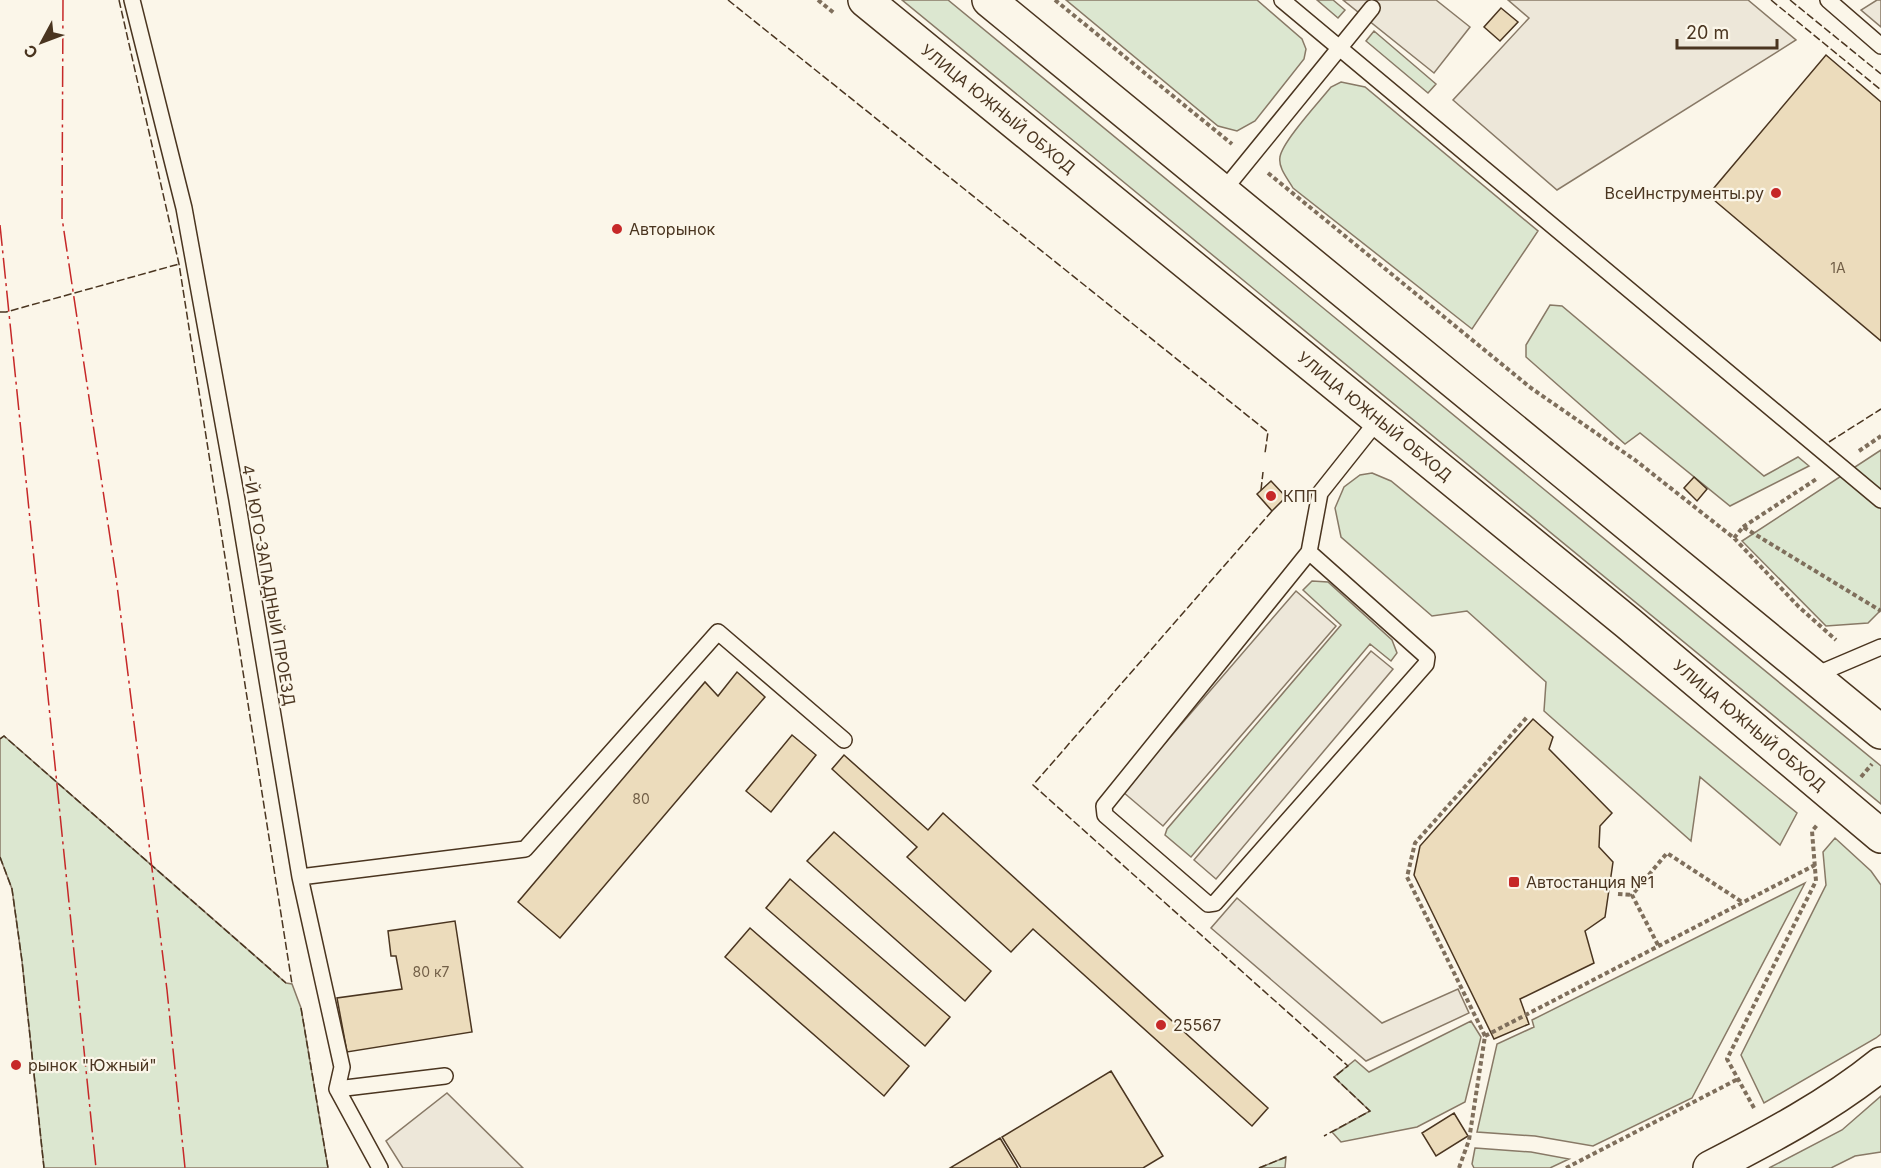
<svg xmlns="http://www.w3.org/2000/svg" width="1881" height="1168" font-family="Inter,sans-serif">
<rect width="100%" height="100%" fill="#fbf6e9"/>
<path fill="#dce7d0" stroke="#887966" stroke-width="1.5" d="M902,0H948L1881,766V804Z
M1066,0H1257L1302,39L1306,49L1304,59L1255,121L1237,131L1218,126Z
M1317,0H1333L1345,10L1338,18Z
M1374,31L1436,84L1428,93L1366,41Z
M1341,82L1365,87L1538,231L1472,329L1293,188C1288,179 1278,168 1280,157C1282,142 1319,102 1331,87Z
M1550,305L1562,306L1764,476L1798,457L1809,466L1730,506L1640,433L1625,444L1526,357V345Z
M1881,450V610L1868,623L1826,626L1742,541Z
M1372,473L1391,481L1797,813L1780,845L1700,777L1691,841L1544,711L1546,682L1467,611L1432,616L1341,537L1335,508L1344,487L1360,475Z
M1312,581L1328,582L1392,640L1397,653L1391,661L1370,644L1191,857L1165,835L1167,829L1341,625L1303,590Z
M4,736L286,983L292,984L301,1008L328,1168H44L22,961L12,889L0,857V739Z
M1835,838L1871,871L1881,885V1034L1876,1038L1764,1103L1741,1055L1826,885L1823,852Z
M1805,883L1692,1098L1593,1146L1535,1136L1477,1132L1497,1044L1534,1027L1532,1020Z
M1471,1021L1481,1037L1465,1102L1417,1127L1341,1142L1332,1132L1370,1111L1334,1077L1355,1060L1369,1072Z
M1881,1096V1152L1855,1156L1831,1168H1769L1842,1130Z
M1475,1148L1531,1152L1569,1159L1550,1168H1474L1472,1164Z
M1286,1157L1285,1168H1259Z"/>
<path fill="#ede7d9" stroke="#887966" stroke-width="1.5" d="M1343,0H1436L1470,27L1434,73Z
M1508,0H1748L1796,40L1557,190L1453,100L1529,18Z
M1877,0H1881V27L1861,10Z
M1296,591L1336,626L1163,826L1123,792Z
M1371,651L1393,669L1216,879L1194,860Z
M1237,898L1382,1023L1458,989L1469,1013L1366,1061L1211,928Z
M447,1093L523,1168H403L386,1141Z"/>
<path fill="#ecdcbc" stroke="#4a3520" stroke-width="1.5" d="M1501,8L1518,22L1500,41L1484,27Z
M1826,55L1881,102V341L1708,195Z
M1694,477L1707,489L1697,501L1684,488Z
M1271,481L1286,497L1272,511L1257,494Z
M737,672L765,697L560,938L518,902L705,682L718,696Z
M1533,719L1553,737L1549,749L1612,813L1600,826L1599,847L1613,862L1605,917L1585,931L1594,963L1520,999L1529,1024L1494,1039L1414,875L1420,846Z
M792,735L816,755L771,812L746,791Z
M844,755L928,830L943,813L1268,1108L1252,1126L1033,929L1011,952L907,857L917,847L832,769Z
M834,832L991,971L965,1001L807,861Z
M790,879L950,1017L925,1046L766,908Z
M455,921L472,1032L347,1052L337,998L402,989L396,956H391L388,931Z
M750,928L909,1066L884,1096L725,957Z
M1111,1071L1163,1156L1143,1168H1021L1002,1137Z
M1454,1113L1468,1136L1436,1156L1422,1133Z
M1000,1138L1018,1168H950Z"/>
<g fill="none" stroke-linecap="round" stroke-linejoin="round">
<defs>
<path id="service" d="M132,0L184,208L237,500L300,877L342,1067L337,1089L380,1168
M1282,0L1881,500
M1828,0L1881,46
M1223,191L1372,8
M1309,552L1427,657L1426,664L1215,903L1208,904L1105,815L1104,806L1309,552L1320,493L1378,420
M1813,676L1881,647
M300,877L525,849L718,632L844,740
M337,1089L445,1076"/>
<g id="primary">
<path id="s1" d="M865,0L1628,623L1881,836"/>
<path d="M989,0L1881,732"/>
<path d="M1710,1168C1770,1137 1829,1106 1881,1064"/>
</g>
</defs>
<use href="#service" stroke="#4a3520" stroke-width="18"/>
<use href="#primary" stroke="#4a3520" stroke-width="36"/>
<path stroke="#7f6f5c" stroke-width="4" stroke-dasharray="4.5 3" stroke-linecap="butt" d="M818,0L834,13
M1055,0L1232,144
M1268,173L1531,388L1635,460L1734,538L1798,606L1836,640
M1859,451L1881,436
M1743,527L1818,478
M1734,538L1743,527L1881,611
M1861,777L1872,764
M1618,894L1632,895
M1658,945L1632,895L1667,853L1742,902
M1485,1036L1407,877L1415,843L1528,716
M1754,1108L1727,1059L1816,881L1812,831L1818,824
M1459,1168L1469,1140L1485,1036L1815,865
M1566,1168L1738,1079"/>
<use href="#service" stroke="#fbf6e9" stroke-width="15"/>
<use href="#primary" stroke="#fbf6e9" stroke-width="33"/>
<path stroke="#4a3520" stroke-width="1.5" stroke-dasharray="8 3" stroke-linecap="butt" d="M119,0L179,264L292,984
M728,0L1268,432L1265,453
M1771,0L1881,90
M1790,0L1881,74
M0,312H6L179,264
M1829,442L1881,409
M1261,490L1263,472
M1272,511L1033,785L1348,1066L1334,1077L1370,1111L1324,1136
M0,739L4,736L286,983
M0,857L12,889L22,961L44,1168
M301,1008L328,1168
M1259,1168L1286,1157"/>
<path stroke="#c62828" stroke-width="1.5" stroke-dasharray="21 4.5 3 4.5" stroke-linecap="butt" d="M63,0L62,218L116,577L167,990L185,1168
M0,225L96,1168"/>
</g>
<g fill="#c62828" stroke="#fbf6e9" stroke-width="2">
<circle cx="1776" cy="193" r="6"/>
<circle cx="617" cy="229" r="6"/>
<circle cx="1271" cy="496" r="6"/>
<rect x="1508" y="876" width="12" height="12" rx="3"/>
<circle cx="1161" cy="1025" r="6"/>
<circle cx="16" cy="1065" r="6"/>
</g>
<g text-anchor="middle" stroke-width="4.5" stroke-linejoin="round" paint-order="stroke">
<g font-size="14" fill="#725f47">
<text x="1838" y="273">1А</text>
<text x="641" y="804">80</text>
<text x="431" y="977">80 к7</text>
</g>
<g font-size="16" fill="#4a3520" stroke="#fbf6e9">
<text dy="6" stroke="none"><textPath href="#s1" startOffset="172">УЛИЦА ЮЖНЫЙ ОБХОД</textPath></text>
<text dy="6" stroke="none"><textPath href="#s1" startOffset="658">УЛИЦА ЮЖНЫЙ ОБХОД</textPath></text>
<text transform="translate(269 585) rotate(80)" y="6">4-Й ЮГО-ЗАПАДНЫЙ ПРОЕЗД</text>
<text dy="6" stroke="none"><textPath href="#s1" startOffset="1144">УЛИЦА ЮЖНЫЙ ОБХОД</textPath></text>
</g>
<g font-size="16" fill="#4a3520" stroke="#fbf6e9" text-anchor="start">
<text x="1764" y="199" text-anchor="end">ВсеИнструменты.ру</text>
<text x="629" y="235">Авторынок</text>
<text x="1283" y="502">КПП</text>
<text x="1526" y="888">Автостанция №1</text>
<text x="1173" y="1031">25567</text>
<text x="28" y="1071">рынок "Южный"</text>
</g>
</g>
<g transform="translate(42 42) rotate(229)" stroke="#fbf6e9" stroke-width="4.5" paint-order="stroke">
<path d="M0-4.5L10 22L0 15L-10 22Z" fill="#4a3520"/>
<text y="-9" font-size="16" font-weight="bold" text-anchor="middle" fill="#4a3520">С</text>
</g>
<path d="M1677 39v9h100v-9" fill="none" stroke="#4a3520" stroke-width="3"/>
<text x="1686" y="39" font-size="18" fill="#4a3520" stroke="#fbf6e9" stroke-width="4.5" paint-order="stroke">20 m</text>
</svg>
